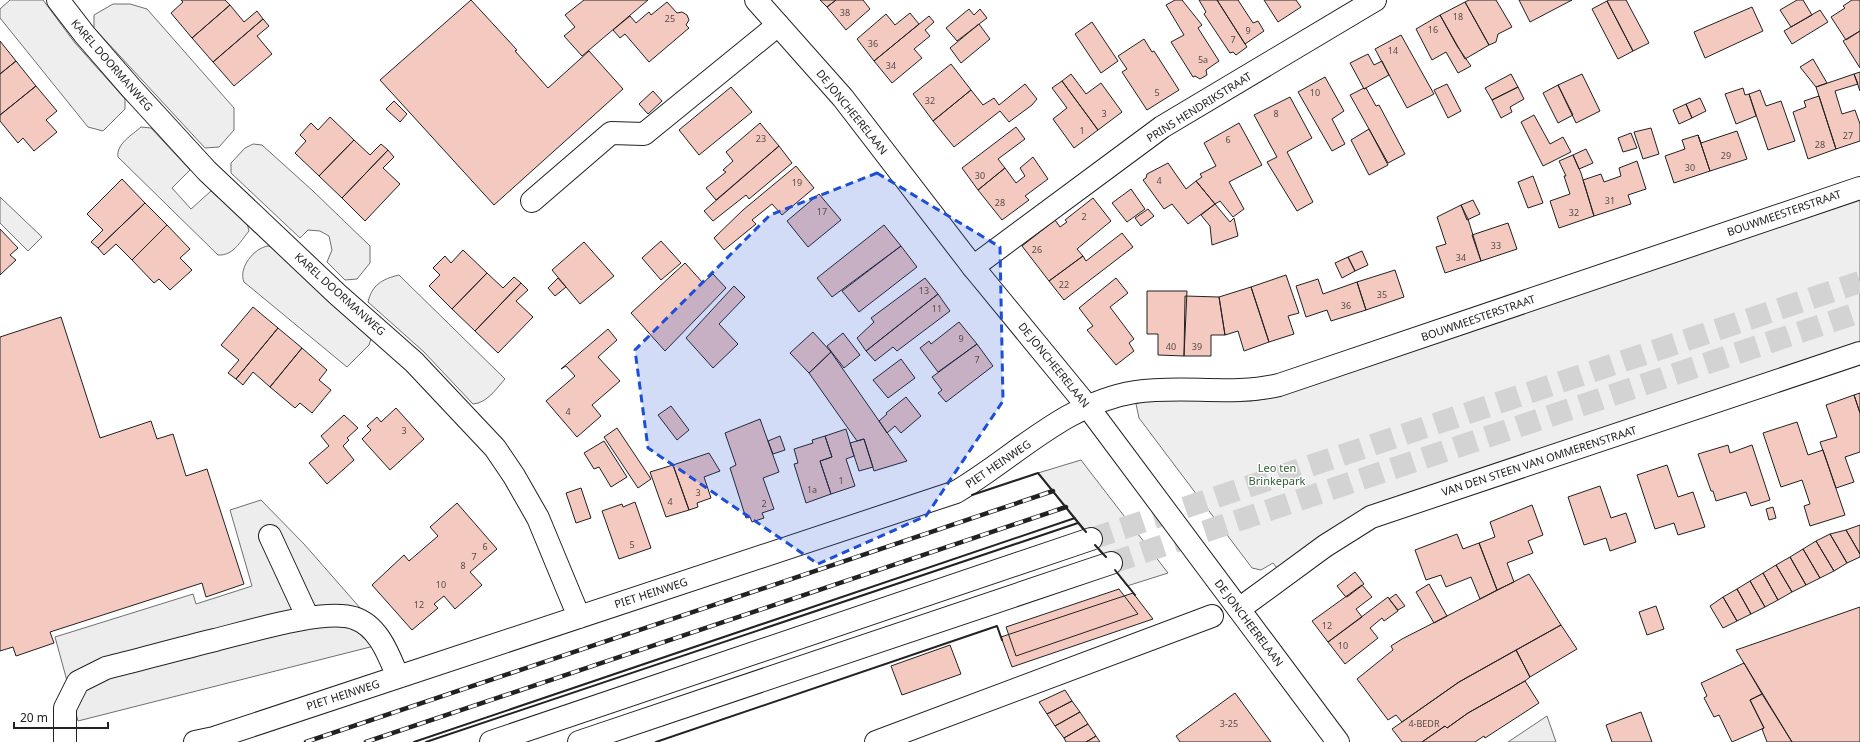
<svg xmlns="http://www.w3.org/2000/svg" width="1860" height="742" font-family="'Noto Sans',sans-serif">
<rect width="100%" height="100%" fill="#fff"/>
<path fill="#eee" stroke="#6f6f6f" d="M10,0H43L75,43L125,99V109L103,131L88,127L0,18V9Z
M113,4H130L147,9L234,108V130L219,147L205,148L94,28V15Z
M141,127L151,128L190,170L172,188L191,209L211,191L247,223L249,231C240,242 233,256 218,255L118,157C116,144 132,135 141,127Z
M253,144L262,145L313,191L370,246V263L357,279L345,280L327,262L332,250L329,236L320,231L308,230L300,238L231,173V163L245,148Z
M1860,196V344L1350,518L1277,568L1273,563L1261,570L1252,568L1139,418L1136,404L1147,400L1250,401L1265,399Z
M0,197L42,237L28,251L0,223Z
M268,246L273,247L371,339L369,345L347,367L244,282C238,268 254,248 268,246Z
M399,275L505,379C496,389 487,403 473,404L424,352L368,302C372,285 382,279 399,275Z
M1081,460L1168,573L1127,586L1038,473Z"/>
<path fill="#ededed" stroke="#6f6f6f" d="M261,500L304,544L390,642L78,721L55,637L193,594L196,604L252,586L230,510Z
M1547,716L1556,742H1508Z"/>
<path fill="#f3c9c0" stroke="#222" d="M181,0H225L230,5L192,38L171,13L183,2Z
M471,0L517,50L515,51L548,88L589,51L623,89L494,205L380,80Z
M584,0H648L582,56L564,36L575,27L565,15Z
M820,0H836L827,7Z
M836,0H863L870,9L846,30L827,7Z
M1175,0H1182L1202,25L1198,28L1219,61L1206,70L1207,75L1200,79L1195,76L1193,77L1171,42L1184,35L1166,5Z
M1199,0H1217L1247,47L1236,55L1233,52L1230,53L1204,14L1206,12Z
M1217,0H1238L1253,23L1258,21L1264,31L1245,44Z
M1264,0H1296L1301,7L1278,22Z
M1469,0H1496L1512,27L1498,34L1496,42L1489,45L1465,2Z
M1519,0H1572L1530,22Z
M1609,0H1626L1649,43L1633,51L1607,1Z
M1797,0H1803L1812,15L1791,27L1780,10Z
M1852,0H1860V31L1846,40L1831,17L1845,8L1843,6Z
M1607,1L1633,51L1618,59L1592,9Z
M667,2L677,13L682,12L687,15L689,20L686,25L689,28L649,62L625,34L620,38L613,30L630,16L636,23L649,12L651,15Z
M1465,2L1489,45L1465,59L1440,15Z
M230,5L244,22L257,11L263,19L213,62L192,38Z
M1752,7L1763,31L1705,58L1694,32Z
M969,9L974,15L980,9L987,18L957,41L946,28Z
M1820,10L1828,22L1792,44L1784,31Z
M910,13L919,24L874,61L857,39L886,14L895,25Z
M1440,15L1457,46L1471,66L1458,73L1446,52L1432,60L1416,29Z
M929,16L934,22L925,30L930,36L914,49L922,58L892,83L874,61Z
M263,19L269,26L257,36L272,54L234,86L213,62Z
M1092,22L1118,61L1101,73L1075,34Z
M979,24L990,39L961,63L950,48Z
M1860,31V68L1843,41Z
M1401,35L1434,94L1407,108L1375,49Z
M1144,39L1152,52L1154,51L1179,90L1147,110L1122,72L1127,69L1118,56Z
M0,41L16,61L0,74Z
M1368,54L1374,65L1382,61L1389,75L1364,89L1350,63Z
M1813,59L1827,83L1816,87L1800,67Z
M16,61L36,86L0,115V74Z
M951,64L971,90L933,121L913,94Z
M1860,72V91L1854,74Z
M1071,74L1086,94L1101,83L1122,112L1098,130L1062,81Z
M1511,74L1518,87L1492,100L1485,88Z
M1582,74L1600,111L1576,123L1558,85Z
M1854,74L1858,84L1835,91L1842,114L1855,110L1860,124V141L1836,149L1816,87Z
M1325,77L1344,111L1332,119L1345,144L1332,151L1298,92Z
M1062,81L1098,130L1074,148L1053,119L1067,108L1052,88Z
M1025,84L1037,99L1032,105L1009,122L1000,111L954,147L933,121L971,90L983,105L994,98L999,105Z
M1447,84L1461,111L1448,118L1434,90Z
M1558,85L1573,115L1558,123L1543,93Z
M36,86L57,111L46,120L57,132L34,151L23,138L18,143L0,121V115Z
M731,87L752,112L699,155L679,130Z
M1518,87L1524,99L1510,107L1512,112L1501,118L1492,100Z
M1364,88V89L1366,88L1376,106L1379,105L1405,154L1388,163L1350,95Z
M1743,88L1745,95L1749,94L1756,116L1736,124L1725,94Z
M1760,90L1766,106L1781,101L1795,141L1768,150L1749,94Z
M653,91L662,101L648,114L639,104Z
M1819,96L1836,149L1808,159L1793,112L1806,107L1804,101Z
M1290,97L1312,138L1287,152L1313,202L1297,211L1267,162L1277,157L1254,115Z
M1700,98L1706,111L1692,118L1686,104Z
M394,101L407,114L400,122L386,109Z
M1686,104L1692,118L1679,124L1673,110Z
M1534,115L1550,144L1563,137L1571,152L1543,166L1521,122Z
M330,117L354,140L319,176L295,153L306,141L300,135L311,123L318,130Z
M760,123L779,146L716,200L706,188L726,172L723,170L733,161L726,152Z
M1239,123L1262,165L1229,182L1244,209L1233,217L1220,201L1215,204L1196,181L1202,177L1200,174L1216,166L1204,143Z
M1016,127L1025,139L998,159L1005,168L978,190L962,168Z
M1651,128L1659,154L1643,159L1634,132Z
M1369,129L1388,165L1369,175L1351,140Z
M1737,131L1747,159L1710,171L1698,135L1701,143Z
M1631,133L1637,148L1623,152L1618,138Z
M1698,135L1710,171L1674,183L1665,156L1685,149L1682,140Z
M354,140L370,155L381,144L388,150L342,198L319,176Z
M779,146L792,163L749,199L746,195L713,221L704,211Z
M1586,149L1593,163L1579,169L1573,155Z
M388,150L394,157L383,168L400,184L365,221L342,198Z
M1573,155L1581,173L1594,216L1559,228L1550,201L1570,194L1564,176H1566L1559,161Z
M1033,157L1048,179L1025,196L1029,200L1002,220L978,190L1005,168L1016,183L1025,176L1020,168Z
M1637,161L1646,189L1628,195L1631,204L1594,216L1583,180L1601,174L1604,182L1621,176L1619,168Z
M1168,163L1186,189L1196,181L1215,204L1188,224L1172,204L1164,209L1143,180L1146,178L1147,174Z
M796,166L814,188L782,215L772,204L752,220L756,224L724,250L714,238L743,210Z
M1533,176L1543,203L1528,208L1518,182Z
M122,179L145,203L98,248L91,242L103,230L87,214Z
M1131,189L1145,209L1127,222L1112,203Z
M819,194L841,220L808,247L787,221Z
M1093,198L1111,221L1077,249L1083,256L1049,281L1022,246L1055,220L1060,227L1067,222L1065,220Z
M1473,200L1480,214L1467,220L1461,205Z
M145,203L167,225L132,260L116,244L104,255L98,248Z
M1215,204L1230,222L1234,218L1238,236L1212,245L1210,226L1201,215Z
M1461,205L1468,219L1481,261L1445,273L1436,247L1446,244L1437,217Z
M1148,209L1154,216L1141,226L1135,218Z
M1508,223L1517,249L1481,261L1472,235Z
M167,225L190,249L180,258L192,270L170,290L159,279L154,283L132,260Z
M884,225L901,246L832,297L817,278Z
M0,229L18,248L10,255L16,260L0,275Z
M1122,233L1133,247L1064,300L1049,281L1083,256L1086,261Z
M661,241L681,263L661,280L642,258Z
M584,242L614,276L580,304L552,270Z
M901,246L917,267L859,312L842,291Z
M463,250L487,273L452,309L429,286L440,275L433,268L445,256L451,263Z
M1362,251L1368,265L1355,271L1348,257Z
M1348,257L1355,271L1342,278L1335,263Z
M685,263L703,283L713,274L726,288L665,351L631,313Z
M1395,270L1404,297L1366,310L1357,282Z
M487,273L503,288L514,277L521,283L475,331L452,309Z
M1286,275L1299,313L1288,316L1294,334L1269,342L1251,287Z
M558,278L566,287L555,296L548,288Z
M925,278L938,294L866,351L857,338L874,322L871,318Z
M1116,278L1128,293L1110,307L1134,339L1129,343L1134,351L1116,365L1087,330L1093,326L1079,308Z
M1318,279L1323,294L1357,282L1366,310L1331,321L1327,310L1306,317L1296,286Z
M521,283L528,290L516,301L533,317L498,353L475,331Z
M734,286L745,297L719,324L738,344L713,368L686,338Z
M1251,287L1269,342L1244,351L1238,331L1225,335L1219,297Z
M1147,291H1187L1184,356L1158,355V334H1147Z
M938,294L950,311L897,351L893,347L875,361L866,351Z
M1185,296L1219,297L1225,335H1211V356H1184Z
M253,307L278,328L236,379L228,373L239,360L221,345Z
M61,317L100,438L151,421L157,439L173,434L186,476L207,469L244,584L206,597L202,583L50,632L54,643L16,656L13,647L0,651V337Z
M959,322L977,344L938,372L920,348L929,341L931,344Z
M278,328L302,348L270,387L253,372L243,385L236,379Z
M608,329L617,340L598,357L620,381L592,405L601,416L577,437L546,401L575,376L566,366L561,369Z
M813,332L831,352L809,373L790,353Z
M843,333L860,355L844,368L827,346Z
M977,344L993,366L946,402L938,393L942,390L932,377Z
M302,348L327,370L319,380L331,390L312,413L300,403L295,408L270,387Z
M831,352L879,421L907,461L874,471L864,439L857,441L809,373Z
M901,359L915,378L888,398L873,380Z
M1860,393V413L1854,395Z
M1854,395L1860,413V452L1845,457L1854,482L1836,488L1820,442L1837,437L1826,405Z
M906,397L921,416L901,433L895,426L887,433L879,421L887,414L886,413Z
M671,406L689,430L677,440L658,415Z
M396,408L424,439L390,470L362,439L371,430L367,426L377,417L381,422Z
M344,415L358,428L347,438L349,440L343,446L354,460L327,484L309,463L329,446L321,436Z
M760,419L779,472L763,478L774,509L762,513L764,518L752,522L750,517L746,518L730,468L736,465L725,433Z
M1797,422L1808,455L1823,450L1845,515L1810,526L1804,506L1810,504L1802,480L1781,487L1763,433Z
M617,428L651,479L638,488L604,437Z
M846,429L854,456L846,459L855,486L831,494L820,461L832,457L825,436Z
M780,436L785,450L773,454L768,441Z
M825,436L832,457L820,461L831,494L806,503L794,464L798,463L794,449L813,443L812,440Z
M864,439L873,467L859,471L850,443Z
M604,441L627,477L611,487L599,467L594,469L584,453Z
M1728,445L1730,453L1752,445L1770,500L1751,506L1746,492L1716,501L1713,491H1711L1698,454Z
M709,453L720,471L704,477L711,498L697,503L698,507L689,510L673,465Z
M673,465L689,510L666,517L650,472Z
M1667,465L1678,497L1693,492L1705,527L1678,535L1674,523L1655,529L1637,475Z
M1600,486L1611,518L1626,513L1636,542L1610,551L1606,538L1584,545L1568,497Z
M581,488L591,518L576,523L566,493Z
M635,502L651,548L619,559L602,511L622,504L623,507Z
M457,503L497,549L470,572L482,585L455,609L444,596L434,604L438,608L412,630L372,585L404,555L409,561L438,536L430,527Z
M1532,505L1543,535L1528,541L1533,553L1507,563L1514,582L1497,590L1479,543L1495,537L1490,522Z
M1773,507L1776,518L1769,520L1766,509Z
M1860,525V554L1846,530Z
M1846,530L1860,554V557L1847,563L1830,534Z
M1457,534L1463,549L1479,543L1497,590L1480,599L1471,577L1446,587L1441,575L1426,580L1415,550Z
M1830,534L1847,563L1834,571L1816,541Z
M1816,541L1834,571L1820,578L1803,549Z
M1803,549L1820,578L1806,585L1790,557Z
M1790,557L1806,585L1792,592L1776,565Z
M1776,565L1792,592L1778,600L1763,573Z
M1355,572L1364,584L1347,597L1345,596L1337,586Z
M1763,573L1778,600L1765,607L1750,581Z
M1529,574L1561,625L1459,682L1402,722L1396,715L1388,720L1357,679L1393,650L1391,646L1402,639Z
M1750,581L1765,607L1751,614L1737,589Z
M1429,584L1447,616L1434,623L1416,592Z
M1362,585L1372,597L1356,609L1362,617L1328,642L1312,621Z
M1119,589L1138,614L1016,656L1006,627Z
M1737,589L1751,614L1737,621L1723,597Z
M1133,593L1153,619L1012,667L1001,637Z
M1396,594L1405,606L1398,610L1389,599Z
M1388,597L1398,611L1384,621L1382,618L1370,628L1378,638L1345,664L1328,642Z
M1723,597L1737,621L1723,628L1710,606Z
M1656,606L1664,629L1647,635L1639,612Z
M1860,607V742H1792L1736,650Z
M1561,625L1577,649L1530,677L1516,650Z
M950,645L961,674L902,695L891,666Z
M1516,650L1530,677L1525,681L1468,713L1447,728L1445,726L1422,742H1402L1392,729L1459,682Z
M1744,663L1762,694L1750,700L1764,728L1732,742L1719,715L1714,717L1704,698L1707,696L1701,683Z
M1525,681L1539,703L1485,738L1484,736L1475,742H1422L1445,726L1447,728L1468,713Z
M1065,690L1072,701L1047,714L1039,702Z
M1235,693L1271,742H1180L1176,736Z
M1762,694L1792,742H1767L1762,729L1764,728L1750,700Z
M1072,701L1080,712L1055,726L1047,714Z
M1080,712L1088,724L1064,738L1055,726Z
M1641,712L1652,742H1612L1606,725Z
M1088,724L1096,736L1086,742H1066L1064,738Z
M1096,736L1100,742H1086Z"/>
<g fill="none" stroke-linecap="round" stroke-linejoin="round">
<path stroke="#d3d3d3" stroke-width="22" stroke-dasharray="22 11" stroke-linecap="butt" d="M1091,539L1860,282
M1111,563L1860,312"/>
<defs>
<path id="minor" d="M58,0L85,35L131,88L207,171L337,294L414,362L495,448L514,476L538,518L579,617
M532,201L611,133L644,134L778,25
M973,267L1162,127L1375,0
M270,536L308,618
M1239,609L1325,546L1371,517L1860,353
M65,742V708L78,682L106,668C142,659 178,649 215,640C247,632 325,608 354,618C379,626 389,656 398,677
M195,742L214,738L956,492C1014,458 1065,403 1135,392C1183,385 1232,396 1279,385L1860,188
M876,742L1212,616"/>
<path id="major" d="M756,0L843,98L973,267L1088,407L1338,742
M491,742L1091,539
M579,742L1111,563"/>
</defs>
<use href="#minor" stroke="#222" stroke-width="24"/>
<use href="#major" stroke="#222" stroke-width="24"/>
<use href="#minor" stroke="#fff" stroke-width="22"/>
<use href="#major" stroke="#fff" stroke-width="22"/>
<defs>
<path id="rail" d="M306,742L1053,491
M366,742L1066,507"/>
</defs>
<use href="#rail" stroke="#222" stroke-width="4.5"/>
<use href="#rail" stroke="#fff" stroke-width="3" stroke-dasharray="9" stroke-linecap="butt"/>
<path stroke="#222" stroke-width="2" d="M972,495L1038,473L1086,532
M1095,545L1106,557
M1115,570L1135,595
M414,742L1075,518
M426,742L1078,523
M656,742L997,626L1002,640"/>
</g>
<path fill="#1d4ed8" fill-opacity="0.2" stroke="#1d4ed8" stroke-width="3" stroke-dasharray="8 5" stroke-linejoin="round" d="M877,173L1000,247L1003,401L926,516L818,564L648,448L635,350L770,215Z"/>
<g text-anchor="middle" stroke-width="3" stroke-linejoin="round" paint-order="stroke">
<g font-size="9" fill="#564c4a">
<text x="845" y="16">38</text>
<text x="1458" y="20">18</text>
<text x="670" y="22">25</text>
<text x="1433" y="33">16</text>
<text x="1248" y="34">9</text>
<text x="1233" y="43">7</text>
<text x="873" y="47">36</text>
<text x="1393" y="54">14</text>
<text x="1203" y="63">5a</text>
<text x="891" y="69">34</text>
<text x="1157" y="96">5</text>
<text x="1315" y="96">10</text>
<text x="930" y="104">32</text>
<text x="1104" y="117">3</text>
<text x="1276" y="117">8</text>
<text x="1082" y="134">1</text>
<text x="1848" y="139">27</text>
<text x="761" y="142">23</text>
<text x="1228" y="143">6</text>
<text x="1820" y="148">28</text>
<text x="1726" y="159">29</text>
<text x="1690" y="171">30</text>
<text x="980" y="179">30</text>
<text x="1159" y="184">4</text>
<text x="797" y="186">19</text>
<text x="1610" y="204">31</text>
<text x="1000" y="206">28</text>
<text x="822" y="215">17</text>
<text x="1574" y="216">32</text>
<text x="1084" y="220">2</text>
<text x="1496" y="249">33</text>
<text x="1037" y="253">26</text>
<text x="1461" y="261">34</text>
<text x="1064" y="288">22</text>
<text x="924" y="294">13</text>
<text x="1382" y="298">35</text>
<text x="1346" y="309">36</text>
<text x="937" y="312">11</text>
<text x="961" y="342">9</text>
<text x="1171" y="350">40</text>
<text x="1197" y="350">39</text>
<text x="977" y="363">7</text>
<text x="568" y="415">4</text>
<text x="404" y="434">3</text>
<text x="841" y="484">1</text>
<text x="812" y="493">1a</text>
<text x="698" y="496">3</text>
<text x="670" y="505">4</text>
<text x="764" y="507">2</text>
<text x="632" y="548">5</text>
<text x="485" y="550">6</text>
<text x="474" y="560">7</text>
<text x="463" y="569">8</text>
<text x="441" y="588">10</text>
<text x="419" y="608">12</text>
<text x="1327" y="629">12</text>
<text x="1343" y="649">10</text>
<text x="1229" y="727">3-25</text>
<text x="1424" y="727">4-BEDR</text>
</g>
<g font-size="11" fill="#222" stroke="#fff">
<text transform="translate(112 65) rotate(49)" y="4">KAREL DOORMANWEG</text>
<text transform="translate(1199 107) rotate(-32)" y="4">PRINS HENDRIKSTRAAT</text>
<text transform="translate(852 112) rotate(51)" y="4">DE JONCHEERELAAN</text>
<text transform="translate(1784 213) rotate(-19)" y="4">BOUWMEESTERSTRAAT</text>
<text transform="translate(340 294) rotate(42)" y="4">KAREL DOORMANWEG</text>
<text transform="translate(1478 318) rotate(-19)" y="4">BOUWMEESTERSTRAAT</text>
<text transform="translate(1054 365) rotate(51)" y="4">DE JONCHEERELAAN</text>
<text transform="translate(1539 461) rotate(-18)" y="4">VAN DEN STEEN VAN OMMERENSTRAAT</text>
<text transform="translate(998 464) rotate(-34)" y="4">PIET HEINWEG</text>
<text transform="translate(651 593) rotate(-18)" y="4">PIET HEINWEG</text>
<text transform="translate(1249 623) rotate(53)" y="4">DE JONCHEERELAAN</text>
<text transform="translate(343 695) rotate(-18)" y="4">PIET HEINWEG</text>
</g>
<g font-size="11" fill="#2f5e38" stroke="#fff">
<text x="1277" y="472">Leo ten<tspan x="1277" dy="13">Brinkepark</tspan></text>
</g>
</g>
<path d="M14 722v6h94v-6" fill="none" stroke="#222222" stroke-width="2"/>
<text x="20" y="722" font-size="12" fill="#222222" stroke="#ffffff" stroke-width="3" paint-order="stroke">20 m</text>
</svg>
